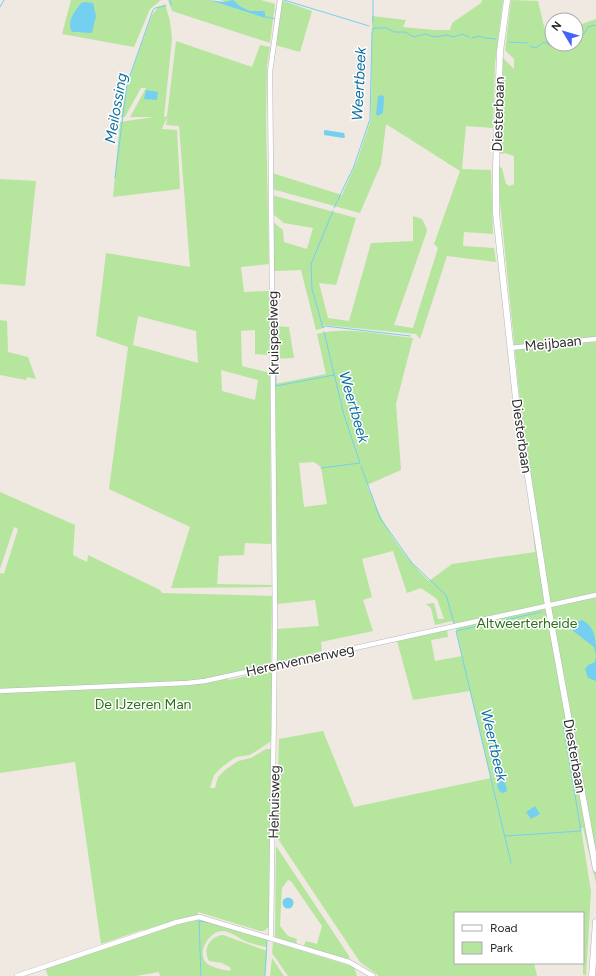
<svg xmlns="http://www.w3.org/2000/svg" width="596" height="976" font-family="Figtree,sans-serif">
<rect width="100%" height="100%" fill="#efe9e1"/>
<path fill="#b6e59e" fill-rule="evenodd" d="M71,0H161L150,9L134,47L62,34ZM81,3L95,22L88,31L77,33L74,15Z
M168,0H209L265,18L220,0H261L275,4L270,43L172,11Z
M281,0L312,11L300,52L275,45Z
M482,0H503L495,64L493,128L466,126L462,169L491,170L493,234L464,232L463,246L494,248L496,262L447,256L420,339L416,334L323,325L324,328L316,330L301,270L274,271L273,222L283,230L284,242L307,249L313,228L284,223L273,214L272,195L356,218L336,285L319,283L328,318L349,321L371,243L413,241V216L422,219L427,229L426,234L394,325L413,328L438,248L434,244L460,171L386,124L381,164L360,213L272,189V173L342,195L357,161L371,119L372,16L406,20L403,27L435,30H450L452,23L481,3Z
M511,0L538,1L546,35L552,34V44H576V26L596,19V883L583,828H581L591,892L586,976L583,974V913H455V963H534L537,976H379L360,962L276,836L279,739L323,731L354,807L491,778L470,691L413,700L397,641L447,630L448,637L431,640L435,661L462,656L456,628L452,621L435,625L431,608L426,604L434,603L438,619H444L437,599L421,588L407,593L393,551L362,559L372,597L363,600L373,631L321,642L322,651L277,663V629L319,626L315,600L277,604L275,384L326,374L317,334C345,326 384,335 413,338L396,404L401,470L367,485C382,524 399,552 429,581L452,564L535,552L500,202L499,167L502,168L506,184L510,186L514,184V156L505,153L500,154L503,58L514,69V59L505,50ZM314,462L321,467L327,504L304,507L299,463Z
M165,4L170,21L172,39L164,117L167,116L176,41L252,67L260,45L270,47L267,66L266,120L269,264L241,267L244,292L269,291L270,355L255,354V330L241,331L242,366L270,373L271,544L245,543L244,555L219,556L217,584L272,585L271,587L171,588L190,527L109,489L128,347L96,336L106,253L190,267L179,126L166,125L167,117L162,129L177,130L180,189L113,197L120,122L154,117H130L146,88H141L125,117H121L127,84L152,15L158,7ZM138,316L196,331L198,363L133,345ZM221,370L258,380L255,400L222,391Z
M0,179L36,181L25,286L0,284Z
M0,320L7,321L8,352L28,357L36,379L27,377L26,380L0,375Z
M274,326L289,327L294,358L275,359Z
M0,492L75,525L73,555L87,562L88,555L160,590L162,593L272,596L271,664L225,676L228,680L272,671L271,737L273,740L250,755L236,757L222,767L214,775L210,788H215L218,777L225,770L238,761L251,758L266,749H271L269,927L264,931H260L198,912V919L267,939V947H265C259,945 253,944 247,942C240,939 232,932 224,931C209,929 194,956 209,965C214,968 224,970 230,971L231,968L222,963L209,961C202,949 210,936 223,935L267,951L265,976H160L159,972L136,976H48L45,968L155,930H142L101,944L75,762L0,773V573L4,574L18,529L14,527L0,569Z
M276,846L349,956L350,961L303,947L306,941L317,944L322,926L291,881L288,880L282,888L280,926L288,936L297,939L296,945L275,938Z
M273,942L354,967L357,976H288L272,953Z
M272,958L284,976H270Z"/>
<path fill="#75cff0" d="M209,0L224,2L233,0L241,7L250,11H263L265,12V18Z
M85,2L93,3L96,16L92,33L72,32C66,22 75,11 81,3Z
M146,90L158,92L157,100L144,99Z
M382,95L384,97L383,113L378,116L376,114L378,96Z
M325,130L344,133L345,137L343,138L324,135V131Z
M582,620C596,627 596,641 596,656L594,647L572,630L574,623Z
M596,656V681L588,678L585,669L588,665L595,662Z
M502,779L505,781L507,791L503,793L499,791L497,785Z
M535,806L540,814L531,819L526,812Z
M282.5 903a5.5 5.5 0 1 1 11 0a5.5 5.5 0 1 1-11 0Z"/>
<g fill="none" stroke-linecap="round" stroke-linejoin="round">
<path stroke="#75cff0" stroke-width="1" d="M170,0L171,5
M284,0L369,26
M373,0V22
M0,7L4,0
M276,9V12
M266,17L276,19
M576,30L584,34L588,27L596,25
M472,38L479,36L485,38L496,39
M509,42L527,43
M530,46L536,48L544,42L552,46L555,44
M272,91V85
M115,178L127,84L153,10L155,8L166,6
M334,208L354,166L370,119L372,33L374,28H387L394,32H405L414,37L426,34L434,37L447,35L454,37L462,34L469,37
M333,211L311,264L312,289L323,328L325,326L410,336
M274,290L276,386L334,375
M361,466L380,518L412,563L446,595L454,623
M321,468L360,463L344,415L324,332
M506,836L581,831L563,723
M511,863L456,631L541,612
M201,976L199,921L207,922
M265,976L267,941L266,939"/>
<defs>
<path id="street" d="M510,348L596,339
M0,691L187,683L205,681L596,595
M271,938L275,623L270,72L280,0
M17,976L177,922L199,917L349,962L373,976"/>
<path id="secondary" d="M507,0L500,51L496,167V213L516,399L532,502L548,606L596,869
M592,976L596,922"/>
</defs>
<use href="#street" stroke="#b4b7c1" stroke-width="5.5"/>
<use href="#secondary" stroke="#b4b7c1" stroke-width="7"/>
<use href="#street" stroke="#fff" stroke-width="4.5"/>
<use href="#secondary" stroke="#fff" stroke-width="6"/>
</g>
<g text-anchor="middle" stroke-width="3" stroke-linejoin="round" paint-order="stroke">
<g font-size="14" fill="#2e2e2e" stroke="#fff">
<text transform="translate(498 114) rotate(-88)" y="5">Diesterbaan</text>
<text transform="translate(273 333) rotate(-91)" y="5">Kruispeelweg</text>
<text transform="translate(553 343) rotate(-6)" y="5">Meijbaan</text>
<text transform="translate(522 436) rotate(82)" y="5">Diesterbaan</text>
<text transform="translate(300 660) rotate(-12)" y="5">Herenvennenweg</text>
<text transform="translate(575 756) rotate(80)" y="5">Diesterbaan</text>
<text transform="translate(274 802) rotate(-89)" y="5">Heihuisweg</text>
</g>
<g font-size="14" fill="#2c6e1b" stroke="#fff">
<text x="527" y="628">Altweerterheide</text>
<text x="143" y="709">De IJzeren Man</text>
</g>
<g font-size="15" font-style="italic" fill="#0d6fa3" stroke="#fff">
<text transform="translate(359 84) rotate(-87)" y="5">Weertbeek</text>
<text transform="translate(116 108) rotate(-80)" y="5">Meilossing</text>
<text transform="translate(354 407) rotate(74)" y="5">Weertbeek</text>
<text transform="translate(494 745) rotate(77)" y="5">Weertbeek</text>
</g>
</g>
<rect x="454" y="912" width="130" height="52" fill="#ffffff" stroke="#ababab"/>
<rect x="462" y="925" width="20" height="6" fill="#ffffff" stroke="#ababab"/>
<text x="490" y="932" font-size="12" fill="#2e2e2e">Road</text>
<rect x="462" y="942" width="20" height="12" fill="#b6e59e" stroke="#ababab"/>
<text x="490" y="952" font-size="12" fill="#2e2e2e">Park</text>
<g transform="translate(564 32) rotate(308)"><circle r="19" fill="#ffffff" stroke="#ababab"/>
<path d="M0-3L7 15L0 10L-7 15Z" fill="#4264fb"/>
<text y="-6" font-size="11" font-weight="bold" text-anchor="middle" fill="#2e2e2e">N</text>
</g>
</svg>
